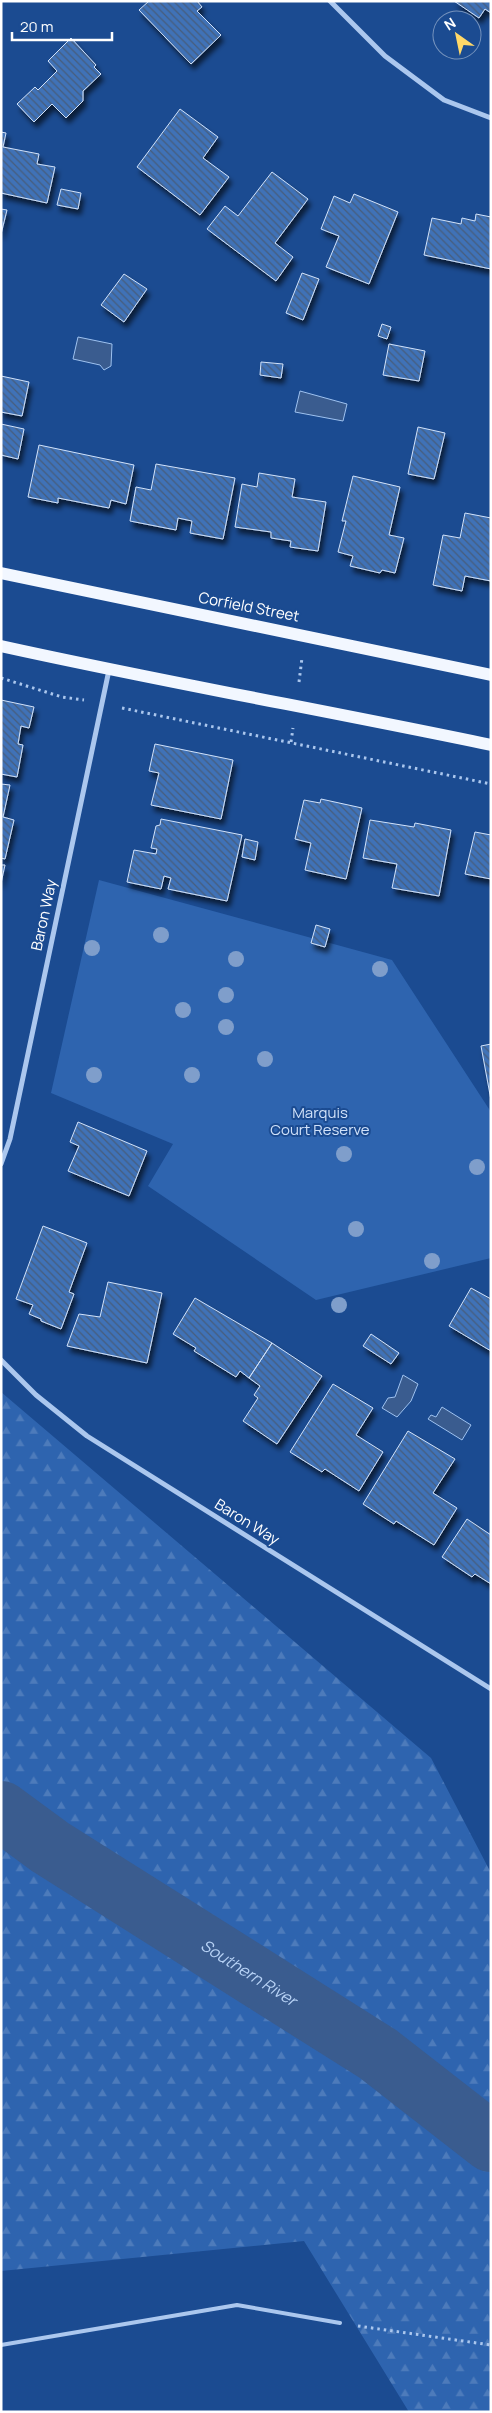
<svg xmlns="http://www.w3.org/2000/svg" width="492" height="2413" font-family="Manrope,sans-serif">
<defs>
<pattern id="forest-firs" width="22" height="20" patternUnits="userSpaceOnUse" patternTransform="scale(1.25)"><rect width="22" height="20" fill="#2e64af"/><path d="M5 1l3.5 6h-7zM16 11l3.5 6h-7z" fill="#4d7bbb"/></pattern>
<pattern id="building-back-hatch" width="6" height="6" patternUnits="userSpaceOnUse" patternTransform="scale(1.25)"><rect width="6" height="6" fill="#4072b7"/><path d="M-1 5l2 2M0 0l6 6M5-1l2 2" fill="none" stroke="#475d7c"/></pattern>
<filter id="shadow"><feDropShadow dx="3" dy="5.5" stdDeviation="2.5" flood-color="#0009"/></filter>
</defs>
<rect width="100%" height="100%" fill="#1b4b91"/>
<path fill="url(#forest-firs)" d="M1,1392L431,1758L491,1873V2412H409L304,2241L1,2271Z"/>
<path fill="#2e64af" d="M99,880L392,960L491,1112V1258L316,1300L148,1186L173,1144L51,1093Z"/>
<path fill="#3a5c8f" stroke="#9ec2f0" d="M78,337L112,344L111,366L104,370L100,365L73,359Z
M300,391L347,404L343,421L295,412Z
M403,1375L418,1384L411,1401L397,1417L382,1408L388,1398L395,1397Z
M442,1407L471,1425L462,1440L428,1419L431,1415L436,1417Z"/>
<g fill="none" stroke-linecap="round" stroke-linejoin="round">
<path stroke="#3a5c8f" stroke-width="60" id="s1" d="M1,1811L50,1847L378,2054L491,2142"/>
</g>
<path fill="url(#building-back-hatch)" stroke="#d1e2fa" filter="url(#shadow)" d="M149,1H197L202,7L197,11L221,35L191,64L139,10Z
M454,1H491V13L485,9L479,18Z
M71,38L96,65L94,67L101,74L83,91V101L66,118L52,104L34,122L17,104L35,87L38,90L57,71L48,61Z
M180,109L218,137L203,158L229,177L200,215L137,167Z
M1,132L6,133L3,147L39,154L37,164L55,167L47,203L1,193Z
M272,172L308,199L275,243L293,257L276,281L207,229L225,206L238,216Z
M61,189L81,193L78,209L57,205Z
M354,194L398,212L369,284L326,267L339,236L321,229L334,196L350,203Z
M1,209L7,210L1,234Z
M476,214L491,217V269L424,255L432,218L461,224L462,218L475,221Z
M302,273L319,279L303,320L286,313Z
M124,274L147,289L124,322L101,305Z
M382,324L391,327L387,339L378,336Z
M389,344L425,351L419,381L383,375Z
M261,362L283,364L281,378L260,375Z
M1,376L29,382L22,416L1,412Z
M1,424L24,429L18,459L1,455Z
M418,427L445,433L434,479L408,474Z
M39,445L134,465L126,504L111,500L109,508L58,498V503L28,497Z
M156,464L235,478L223,539L190,533L192,521L178,518L176,530L130,521L136,487L151,490Z
M259,473L295,479L292,497L326,502L318,551L290,547L291,541L271,538V532L235,527L242,484L257,487Z
M353,476L400,487L389,535L404,538L395,573L382,570L380,573L350,566L353,556L338,552L346,521H342Z
M465,513L491,518V581L465,576L462,591L433,585L443,535L460,538Z
M1,700L34,707L29,728L21,726L18,744L23,745L17,777L1,774Z
M155,744L233,760L221,819L151,805L159,773L149,771Z
M1,784L10,785L3,817L14,820L5,859L1,858Z
M321,799L362,808L346,879L305,870L311,843L295,839L304,800L320,803Z
M161,819L242,835L227,901L168,889L171,878L164,876L161,889L127,882L134,850L156,854L157,849L151,848L156,826L160,825Z
M370,820L414,827L415,823L451,830L439,896L392,888L397,864L363,858Z
M475,832L491,835V879L465,874Z
M245,839L258,842L255,860L242,857Z
M1,865H5L1,883Z
M316,925L330,929L325,947L311,943Z
M491,1044V1100L481,1046Z
M78,1122L147,1151L129,1196L68,1171L79,1146L70,1142Z
M43,1226L87,1243L69,1292L74,1294L61,1329L41,1321V1319L29,1314L33,1305L16,1299Z
M108,1282L162,1293L147,1363L67,1346L79,1314L100,1317Z
M471,1288L491,1299V1351L449,1326Z
M195,1298L272,1343L249,1378L240,1371L236,1377L194,1351L196,1348L173,1334Z
M371,1334L399,1353L391,1364L363,1346Z
M272,1343L322,1376L277,1444L243,1421L258,1398L254,1395L260,1386L249,1378Z
M333,1384L373,1408L356,1435L383,1452L359,1491L325,1469L322,1472L290,1452Z
M408,1431L455,1459L433,1493L457,1508L434,1545L396,1521L394,1524L363,1504Z
M467,1519L491,1535V1584L475,1574L472,1577L442,1557Z"/>
<g fill="none" stroke-linecap="round" stroke-linejoin="round">
<path stroke="#abc7ee" stroke-width="3" stroke-dasharray="2.5 4" stroke-linecap="butt" d="M1,678L62,697L84,700
M299,682L302,658
M122,708L491,784
M291,742L293,728
M358,2326L491,2345"/>
<path stroke="#abc7ee" stroke-width="4" d="M1,2345L237,2305L340,2323"/>
<path stroke="#abc7ee" stroke-width="5" d="M330,1L385,56L444,100L491,118
M1,1164L10,1139L109,670
M1,1360L36,1395L87,1436L491,1689"/>
<path stroke="#f2f7ff" stroke-width="12" d="M1,573L491,675
M1,646C164,682 328,711 491,745"/>
</g>
<g fill="#7f9ecb">
<circle cx="161" cy="935" r="8"/>
<circle cx="92" cy="948" r="8"/>
<circle cx="236" cy="959" r="8"/>
<circle cx="380" cy="969" r="8"/>
<circle cx="226" cy="995" r="8"/>
<circle cx="183" cy="1010" r="8"/>
<circle cx="226" cy="1027" r="8"/>
<circle cx="265" cy="1059" r="8"/>
<circle cx="94" cy="1075" r="8"/>
<circle cx="192" cy="1075" r="8"/>
<circle cx="344" cy="1154" r="8"/>
<circle cx="477" cy="1167" r="8"/>
<circle cx="356" cy="1229" r="8"/>
<circle cx="432" cy="1261" r="8"/>
<circle cx="339" cy="1305" r="8"/>
</g>
<g text-anchor="middle" stroke-width="4" stroke-linejoin="round" paint-order="stroke">
<g font-size="15" fill="#fff" stroke="#1b4b91">
<text transform="translate(249 607) rotate(11)" y="5">Corfield Street</text>
<text transform="translate(44 915) rotate(-78)" y="5">Baron Way</text>
<text transform="translate(247 1522) rotate(32)" y="5">Baron Way</text>
</g>
<g font-size="15" fill="#d1e2fa" stroke="#1b4b91">
<text x="320" y="1118">Marquis<tspan x="320" dy="17">Court Reserve</tspan></text>
</g>
<g font-size="16" font-style="italic" fill="#b7d2f5" stroke="#1b4b91">
<text dy="6" stroke="none"><textPath href="#s1" startOffset="296">Southern River</textPath></text>
</g>
</g>
<rect width="492" height="2413" fill="none" stroke="#ffffff" stroke-width="5"/>
<g transform="translate(457 35) rotate(327)"><circle r="24" fill="#1b4b91" stroke="#7693bd"/>
<path d="M0-4L9 19L0 12L-9 19Z" fill="#ffd868"/>
<text y="-8" font-size="14" font-weight="bold" text-anchor="middle" fill="#ffffff">N</text>
</g>
<path d="M12 32v8h100v-8" fill="none" stroke="#ffffff" stroke-width="2.5"/>
<text x="20" y="32" font-size="15" fill="#ffffff" stroke="#1b4b91" stroke-width="4" paint-order="stroke">20 m</text>
</svg>
